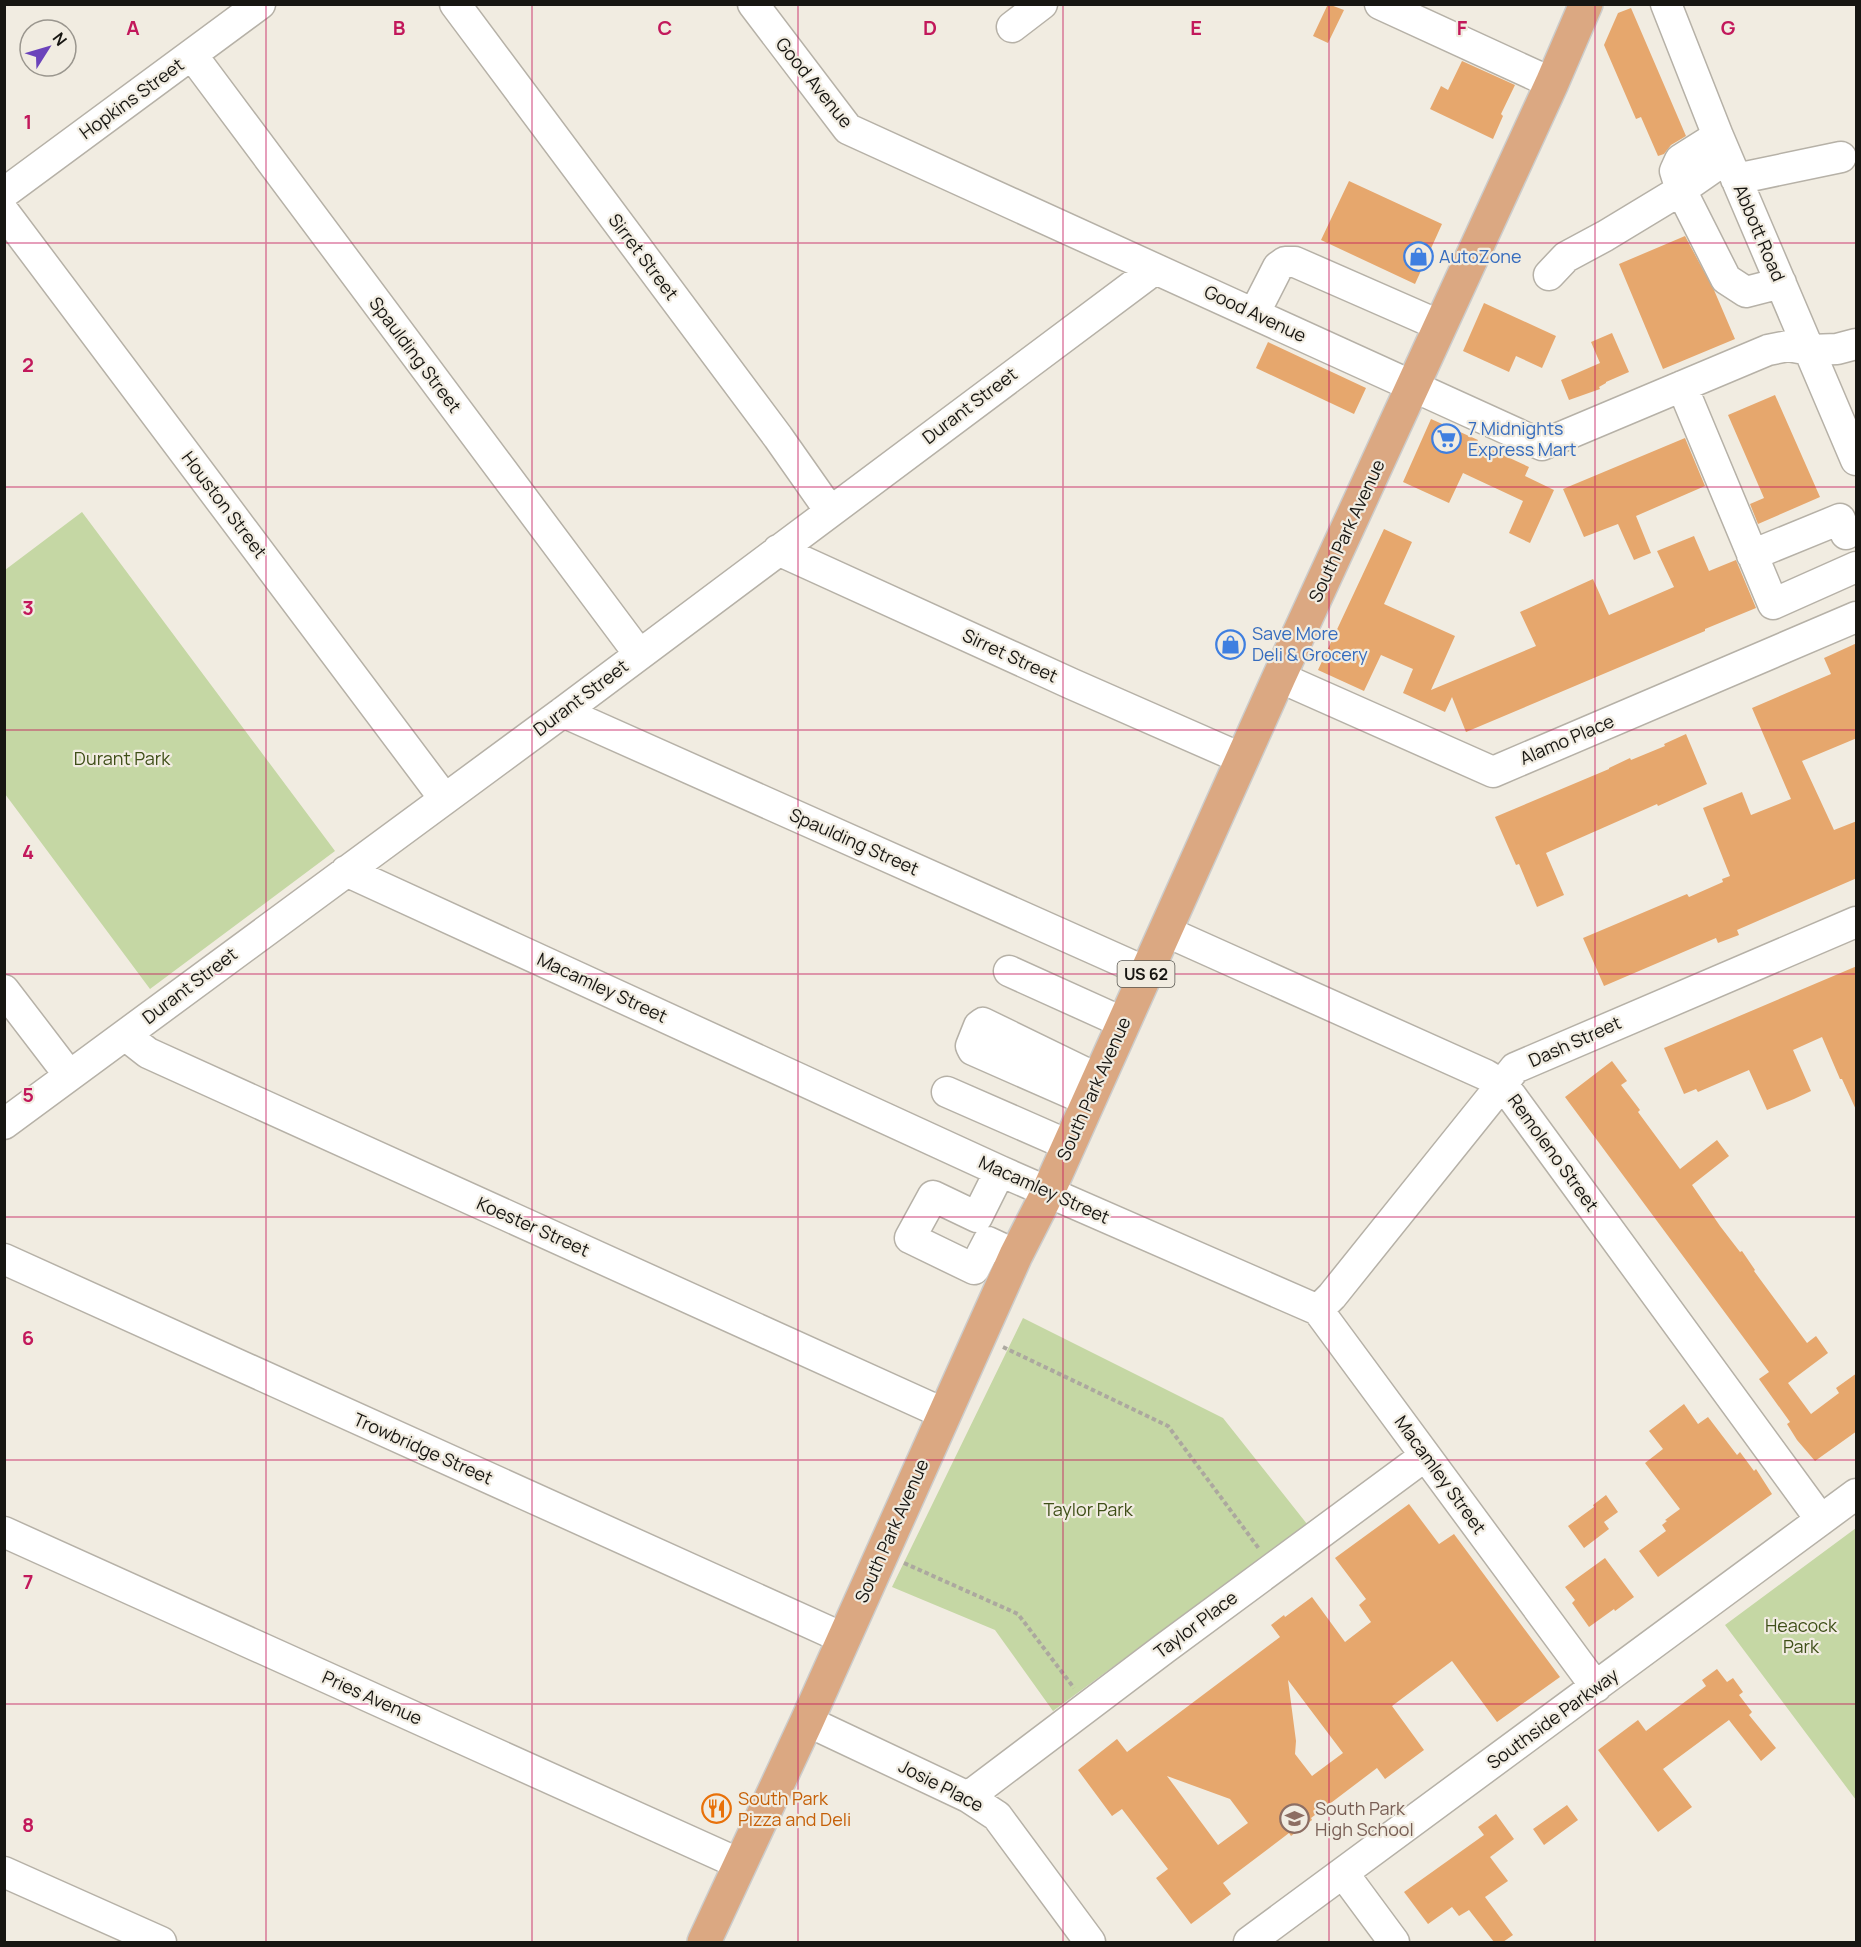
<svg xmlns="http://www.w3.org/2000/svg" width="1861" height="1947" font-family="Manrope,sans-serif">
<rect width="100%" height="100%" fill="#f1ece1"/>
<path fill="#c5d7a4" d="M82,512L335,851L150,989L5,794V570Z
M1023,1318L1223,1418L1307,1524L1053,1711L995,1630L892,1587Z
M1856,1528V1800L1725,1625Z"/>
<path fill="#e6a76d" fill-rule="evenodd" d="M1328,4L1344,10L1328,43L1313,36Z
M1631,8L1686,136L1671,145L1664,154L1658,156L1641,117L1636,119L1604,45L1618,13Z
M1462,61L1515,85L1501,114L1503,116L1493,139L1430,109L1441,86L1448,90Z
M1349,181L1442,224L1415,284L1321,240Z
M1685,236L1714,290L1735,339L1663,369L1619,264Z
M1484,303L1556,336L1542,368L1516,356L1509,372L1463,351Z
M1612,333L1629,372L1606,382V383L1599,387L1600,389L1569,400L1561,380L1600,363L1591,342Z
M1268,342L1366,388L1354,414L1256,368Z
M1775,395L1820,497L1758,524L1750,504L1764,498L1728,415Z
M1431,419L1478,440L1477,443L1529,467L1525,476L1554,490L1530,543L1509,533L1523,501L1463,473L1449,503L1403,482Z
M1685,438L1705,486L1636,516L1651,553L1634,560L1618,524L1584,537L1563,489Z
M1384,529L1412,542L1384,604L1455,636L1431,690L1536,646L1520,612L1593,579L1609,615L1674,587L1657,551L1694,536L1709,571L1736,560L1756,608L1705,629V631L1466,732L1452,697L1445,712L1403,693L1413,669L1381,655L1364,691L1318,670Z
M1857,643V738L1802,761L1834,830L1857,821V878L1737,930L1739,935L1718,943L1716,938L1604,986L1583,938L1687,894L1689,897L1723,882L1722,879L1730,876L1703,808L1742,792L1751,815L1791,799L1752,708L1831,674L1824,658Z
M1686,734L1707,784L1658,806L1657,804L1546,853L1564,895L1537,907L1519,864L1516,865L1495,817L1609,769V768L1630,758L1631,760L1665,746L1664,744Z
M1857,966V1112L1842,1079H1840L1822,1037L1793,1050L1811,1091L1794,1099L1767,1110L1749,1070L1698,1092L1696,1089L1684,1094L1664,1048Z
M1612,1061L1627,1081L1621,1085L1640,1110L1638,1112L1680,1169L1717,1140L1729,1156L1692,1185L1720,1226L1740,1252L1742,1251L1755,1270L1754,1271L1807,1343L1816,1336L1828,1353L1788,1383L1811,1414L1839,1393L1836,1388L1857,1373V1431L1815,1461L1797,1440L1787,1424L1790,1422L1759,1379L1769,1372L1565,1097Z
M1684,1404L1698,1424L1708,1417L1737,1455L1740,1452L1754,1471L1756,1469L1772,1494L1658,1577L1639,1551L1666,1531L1662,1525L1667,1521L1665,1520L1680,1509L1645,1463L1663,1449L1649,1431Z
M1606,1495L1618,1512L1604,1522L1609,1529L1584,1548L1568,1526L1594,1507L1593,1505Z
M1409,1504L1439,1544L1454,1534L1560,1677L1497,1722L1452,1661L1392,1706L1424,1750L1385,1779L1377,1768L1311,1818L1312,1820L1291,1836L1289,1833L1223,1883L1231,1894L1191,1924L1156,1878L1168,1869L1122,1809L1112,1816L1078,1770L1117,1739L1127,1752L1280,1637L1271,1625L1284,1615L1285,1617L1312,1597L1345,1642L1371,1622L1359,1605L1366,1599L1335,1558ZM1288,1680L1343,1753L1312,1776L1295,1754L1296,1741ZM1167,1776L1230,1799L1248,1823L1218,1845Z
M1605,1558L1634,1597L1615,1611L1614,1609L1589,1627L1572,1603L1575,1600L1565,1587Z
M1717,1669L1727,1682L1733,1678L1743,1692L1739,1695L1752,1712L1749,1715L1776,1748L1761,1761L1729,1720L1663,1769L1692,1807L1658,1832L1598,1750L1638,1720L1646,1731L1706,1686L1702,1680Z
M1567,1805L1578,1820L1544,1845L1533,1829Z
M1496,1814L1514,1839L1490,1857L1508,1881L1485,1897L1513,1935L1503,1942H1494L1469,1910L1459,1916L1452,1907L1428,1924L1404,1892L1484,1835L1478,1827Z"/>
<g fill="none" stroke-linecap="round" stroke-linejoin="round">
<defs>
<path id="minor" d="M455,4L778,437L830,511
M753,4L848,129L1542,445L1768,350L1788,346L1810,350L1837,349L1856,344
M1380,4L1552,83
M1666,4L1718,136L1856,460
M1012,27L1042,4
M192,55L639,654
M1718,136L1680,160L1675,171L1681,190L1727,158
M1736,179L1841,157
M4,193L260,4
M4,212L444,798
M1549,275L1566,257L1605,236L1681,190L1726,279L1746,292L1781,283
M1254,314L1278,267L1285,262H1295L1441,326
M1682,386L1773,604L1856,567
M778,550L1072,684L1243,759
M1752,555L1840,519L1846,534
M1279,677L1493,772L1856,617
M563,712L1146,972
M346,871L1000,1171L1318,1310L1596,1687
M1165,931L1486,1075L1501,1084L1512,1097L1821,1520
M1009,971L1124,1023
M4,990L69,1075
M125,1035L148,1053L945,1414
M947,1092L1068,1145
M1089,1101L973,1050L971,1046L979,1026L983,1023L1098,1079
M4,1124L563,712L1155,269
M1000,1171L977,1217L933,1196L910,1238L974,1269L988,1242L1016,1255
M4,1259L843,1638
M1318,1310L1332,1296L1515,1068L1856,922
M4,1532L740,1864
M807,1721L968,1797L997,1816L1090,1942
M968,1797L1165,1648L1425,1456
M4,1872L161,1942
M1343,1873L1394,1942
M1249,1942L1856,1494"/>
<path id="major" d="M704,1942L807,1721L1016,1255L1048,1192L1279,677L1552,83L1586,4"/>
</defs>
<use href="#minor" stroke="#b6b1a7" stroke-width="33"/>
<use href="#major" stroke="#cccccb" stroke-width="36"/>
<path stroke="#aca89f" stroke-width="4" stroke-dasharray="4.5 3" stroke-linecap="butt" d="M1003,1347L1168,1426L1260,1550
M904,1563L1018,1614L1074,1688"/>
<use href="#minor" stroke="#fff" stroke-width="30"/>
<use href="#major" stroke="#dba882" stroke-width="33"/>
</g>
<path fill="none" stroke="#c2185b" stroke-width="1.5" stroke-opacity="0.55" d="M266,4V1942M532,4V1942M798,4V1942M1063,4V1942M1329,4V1942M1595,4V1942M4,243H1856M4,487H1856M4,730H1856M4,974H1856M4,1217H1856M4,1460H1856M4,1704H1856"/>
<defs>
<symbol id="shop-ring" viewBox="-11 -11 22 22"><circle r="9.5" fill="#f1ece1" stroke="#3f7fe0" stroke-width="1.5"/><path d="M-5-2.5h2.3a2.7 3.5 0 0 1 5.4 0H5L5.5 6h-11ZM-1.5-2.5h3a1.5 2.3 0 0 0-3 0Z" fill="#3f7fe0"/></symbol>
<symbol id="supermarket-ring" viewBox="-11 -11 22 22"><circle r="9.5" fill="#f1ece1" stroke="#3f7fe0" stroke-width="1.5"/><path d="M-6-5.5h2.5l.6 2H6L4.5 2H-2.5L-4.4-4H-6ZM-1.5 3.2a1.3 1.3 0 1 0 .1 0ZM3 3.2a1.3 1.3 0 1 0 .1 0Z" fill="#3f7fe0"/></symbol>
<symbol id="restaurant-ring" viewBox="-11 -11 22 22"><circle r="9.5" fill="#f1ece1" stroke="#e8710a" stroke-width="1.5"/><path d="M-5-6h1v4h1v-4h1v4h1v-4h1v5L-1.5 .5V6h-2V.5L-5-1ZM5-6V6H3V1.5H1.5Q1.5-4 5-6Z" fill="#e8710a"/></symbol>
<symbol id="school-ring" viewBox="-11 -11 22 22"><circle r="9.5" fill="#f1ece1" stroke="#8d6e63" stroke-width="1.5"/><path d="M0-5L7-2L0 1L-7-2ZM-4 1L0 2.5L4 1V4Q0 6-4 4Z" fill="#8d6e63"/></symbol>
</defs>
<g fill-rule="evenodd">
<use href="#shop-ring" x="1402" y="240" width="33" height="33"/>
<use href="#supermarket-ring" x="1430" y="422" width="33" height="33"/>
<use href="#shop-ring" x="1214" y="628" width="33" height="33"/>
<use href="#restaurant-ring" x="700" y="1792" width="33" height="33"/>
<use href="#school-ring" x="1278" y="1802" width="33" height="33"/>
</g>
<g text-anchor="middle" stroke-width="4.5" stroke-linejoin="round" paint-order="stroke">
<rect fill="#f1ece1" stroke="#585650" stroke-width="1.5" x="1117.5" y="961" width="57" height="26" rx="4.5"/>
<g font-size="16" font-weight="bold" fill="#171612">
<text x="1146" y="980">US 62</text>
</g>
<g font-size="18" fill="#171612" stroke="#f1ece1">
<text transform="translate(814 83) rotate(51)" y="6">Good Avenue</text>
<text transform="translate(132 99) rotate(-36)" y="6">Hopkins Street</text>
<text transform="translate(1759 233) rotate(67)" y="6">Abbott Road</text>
<text transform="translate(643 257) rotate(53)" y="6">Sirret Street</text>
<text transform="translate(1255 314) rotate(25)" y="6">Good Avenue</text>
<text transform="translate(415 355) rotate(53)" y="6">Spaulding Street</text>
<text transform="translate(970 406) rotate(-37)" y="6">Durant Street</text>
<text transform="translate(224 505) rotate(53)" y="6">Houston Street</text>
<text transform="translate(1347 531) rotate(-65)" y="6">South Park Avenue</text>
<text transform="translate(1010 656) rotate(25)" y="6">Sirret Street</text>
<text transform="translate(581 698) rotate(-37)" y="6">Durant Street</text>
<text transform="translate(1567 740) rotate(-23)" y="6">Alamo Place</text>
<text transform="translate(854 842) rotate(24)" y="6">Spaulding Street</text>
<text transform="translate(190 986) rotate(-37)" y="6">Durant Street</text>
<text transform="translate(602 988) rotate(25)" y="6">Macamley Street</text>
<text transform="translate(1575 1042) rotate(-24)" y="6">Dash Street</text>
<text transform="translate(1094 1089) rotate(-66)" y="6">South Park Avenue</text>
<text transform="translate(1553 1153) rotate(54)" y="6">Remoleno Street</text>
<text transform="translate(1044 1190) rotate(24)" y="6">Macamley Street</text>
<text transform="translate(533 1227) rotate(24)" y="6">Koester Street</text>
<text transform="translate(423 1449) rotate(24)" y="6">Trowbridge Street</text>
<text transform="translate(1440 1475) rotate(54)" y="6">Macamley Street</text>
<text transform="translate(892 1531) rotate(-66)" y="6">South Park Avenue</text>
<text transform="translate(1196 1625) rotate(-37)" y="6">Taylor Place</text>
<text transform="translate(372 1698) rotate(24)" y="6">Pries Avenue</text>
<text transform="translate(1553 1719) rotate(-36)" y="6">Southside Parkway</text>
<text transform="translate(941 1786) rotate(27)" y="6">Josie Place</text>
</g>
<g font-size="18" fill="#366cbe" stroke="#f1ece1" text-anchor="start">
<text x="1439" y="263">AutoZone</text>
<text x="1468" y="435">7 Midnights<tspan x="1468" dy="21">Express Mart</tspan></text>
<text x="1252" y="640">Save More<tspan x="1252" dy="21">Deli &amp; Grocery</tspan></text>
</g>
<g font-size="18" fill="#3f4f18" stroke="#f1ece1">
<text x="122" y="765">Durant Park</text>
<text x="1088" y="1516">Taylor Park</text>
<text x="1801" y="1632">Heacock<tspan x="1801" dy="21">Park</tspan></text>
</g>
<g font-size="18" fill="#c56008" stroke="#f1ece1" text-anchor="start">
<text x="738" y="1805">South Park<tspan x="738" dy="21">Pizza and Deli</tspan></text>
</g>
<g font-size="18" fill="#785e54" stroke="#f1ece1" text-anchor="start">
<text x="1315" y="1815">South Park<tspan x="1315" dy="21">High School</tspan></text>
</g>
</g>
<g font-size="20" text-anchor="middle" font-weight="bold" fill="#c2185b" stroke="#f1ece1" stroke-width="4.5" stroke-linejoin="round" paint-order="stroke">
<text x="133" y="35">A</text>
<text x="399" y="35">B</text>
<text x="665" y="35">C</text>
<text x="930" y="35">D</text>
<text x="1196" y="35">E</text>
<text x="1462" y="35">F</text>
<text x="1728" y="35">G</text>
<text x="28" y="129">1</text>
<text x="28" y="372">2</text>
<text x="28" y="615">3</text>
<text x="28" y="859">4</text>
<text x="28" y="1102">5</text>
<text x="28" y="1345">6</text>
<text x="28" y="1589">7</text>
<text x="28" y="1832">8</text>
</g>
<rect width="1861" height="1947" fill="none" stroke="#171612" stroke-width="12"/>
<g transform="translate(48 48) rotate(53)"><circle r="28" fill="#f1ece1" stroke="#9a968e" stroke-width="1.5"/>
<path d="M0-4.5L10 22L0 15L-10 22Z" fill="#6b43bb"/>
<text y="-9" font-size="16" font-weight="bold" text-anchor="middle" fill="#171612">N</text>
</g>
</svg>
